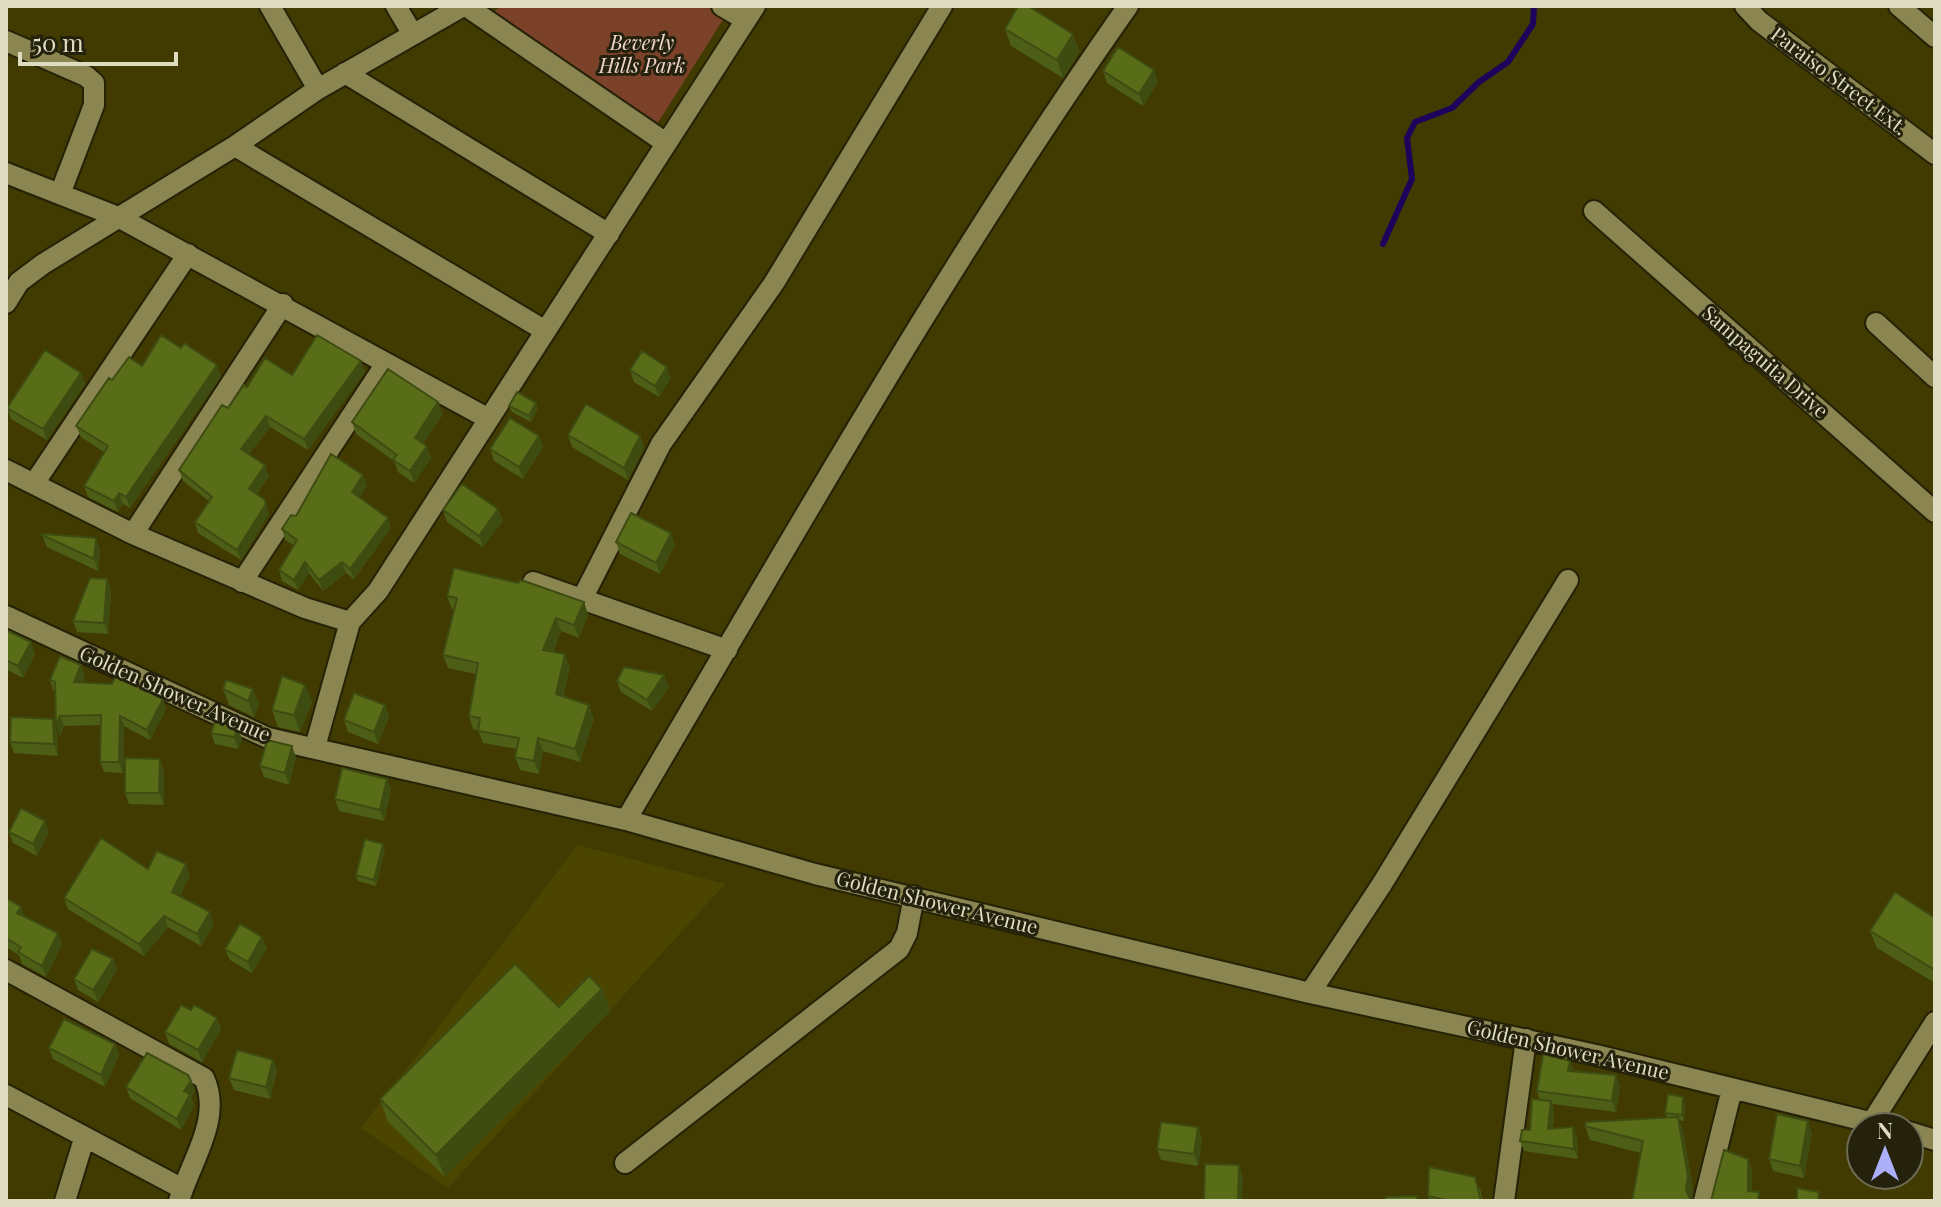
<svg xmlns="http://www.w3.org/2000/svg" width="1941" height="1207" font-family="'Playfair Display',serif">
<rect width="100%" height="100%" fill="#413b02"/>
<path fill="#4c4500" d="M578,845L725,884L448,1188L361,1128Z"/>
<path fill="#7c4129" d="M502,6H711L726,15L657,124L488,15Z"/>
<g fill="none" stroke-linecap="round" stroke-linejoin="round">
<path stroke="#1d035c" stroke-width="6" d="M1383,244L1412,179L1407,138L1415,122L1452,108L1479,82L1508,62L1533,24L1534,6"/>
<defs>
<path id="minor" d="M270,6L318,89
M396,6L412,33
M466,6L666,143
M722,6L746,20
M1745,6L1759,21L1935,154
M1899,6L1935,37
M6,41L86,76L94,83V105L60,194
M345,73L609,234
M235,146L544,330
M6,173L118,217L489,419
M1594,211L1935,512
M6,303L19,282L43,264L235,146L318,89L463,6
M1876,323L1935,377
M6,470L133,534L305,608L350,622
M35,482L188,254
M133,534L283,304
M242,582L385,365
M533,582L727,650
M582,599L661,444L774,283L942,6
M6,616L268,738L626,820L815,874L1310,993L1596,1055L1890,1127
M315,747L350,622L378,591L755,6
M626,820C788,546 945,266 1128,6
M6,970L204,1078C223,1119 190,1162 179,1201
M1310,993L1382,884L1568,580
M6,1095L183,1189
M1872,1122L1935,1022
M1909,1132L1935,1140
M625,1163L899,949L907,933L914,896
M65,1201L84,1139
M1504,1201L1526,1039
M1704,1201L1732,1089"/>
</defs>
<use href="#minor" stroke="#252207" stroke-width="24"/>
<use href="#minor" stroke="#8a8551" stroke-width="20"/>
</g>
<path fill="#4d5e16" d="M1005,29L1080,51L1063,78L1011,46Z
M1103,71L1158,82L1143,106L1107,83Z
M142,366L221,376L130,508L123,504L118,512L88,497L84,486L104,452L81,437L76,426L112,380Z
M630,370L671,378L659,397L634,382Z
M365,372L308,450L270,427L249,454L269,476L257,494L264,499L269,514L241,560L198,533L195,522L209,501L183,481L179,470L228,408L247,387L292,375Z
M81,373L85,384L47,440L11,419L7,408Z
M509,406L538,408L531,422L512,412Z
M443,414L423,443L427,446L431,458L414,483L398,472L394,461L356,434L352,422Z
M568,435L640,436L644,448L628,480L572,447Z
M539,436L543,447L523,479L494,461L490,449Z
M367,486L359,497L391,528L354,579L346,573L323,591L309,573L298,590L282,581L279,570L294,545L285,540L282,529L296,516Z
M498,509L503,521L483,547L447,522L443,510Z
M42,535L100,549L98,571L47,547Z
M616,542L675,545L660,574L620,554Z
M107,579L111,590L108,634L77,632L73,621Z
M447,596L584,602L588,615L579,638L561,631L553,652L570,667L563,697L594,718L580,762L543,751L539,774L520,770L515,757L517,749L483,743L478,730L473,729L469,716L476,674L448,668L443,655L454,609H452Z
M6,630L35,654L23,678L6,669Z
M85,675L82,682L163,699L166,709L150,740L124,726L123,773L104,772L100,762V725L64,726L60,736L55,691L53,690L50,680Z
M617,681L669,687L652,711L621,692Z
M305,685L312,702L300,732L278,727L272,710Z
M223,689H253L259,705L254,717L229,705Z
M385,705L389,717L378,744L348,732L344,720Z
M238,729L242,740L238,749L215,744L211,733Z
M57,731L58,756L14,753L10,742Z
M292,746L296,758L289,785L264,777L260,766Z
M160,759L164,770V805L129,804L125,793Z
M387,779L391,790L384,821L339,811L335,799Z
M9,832H49L37,856L13,843Z
M385,850L376,886L358,881L356,875Z
M148,869L190,875L180,896L214,924L201,946L168,927L144,956L68,909L64,898Z
M6,898L21,907L24,917L58,933L62,944L46,977L22,964L19,955L6,947Z
M1935,918V983L1877,948L1870,931Z
M267,948L252,973L230,960L225,949Z
M113,959L117,970L98,1002L78,990L74,979Z
M602,989L610,1011L445,1177L388,1122L380,1099Z
M191,1010L217,1018L221,1029L202,1062L169,1044L165,1032Z
M49,1048L119,1055L105,1087L53,1059Z
M273,1060L277,1071L270,1099L234,1090L229,1078Z
M1570,1061L1574,1072L1620,1086L1616,1112L1552,1104L1554,1112L1553,1128L1577,1137L1578,1159L1524,1151L1520,1141L1530,1130L1540,1100L1537,1091Z
M191,1081L195,1091L191,1097L194,1105L181,1130L130,1098L126,1087Z
M1685,1103L1684,1121L1679,1120L1683,1131L1693,1190L1641,1153L1590,1140L1585,1126L1667,1117L1665,1113Z
M1198,1127L1202,1139L1198,1166L1161,1160L1157,1149Z
M1812,1133L1804,1178L1773,1171L1769,1159Z
M1480,1188L1483,1201H1430L1428,1196Z"/>
<path fill="#3e4c12" d="M1073,34L1080,51L1063,78L1057,60Z
M1154,70L1158,82L1143,106L1139,94Z
M361,361L365,372L308,450L304,439Z
M217,365L221,376L130,508L126,497Z
M667,367L671,378L659,397L655,386Z
M81,373L85,384L47,440L43,429Z
M438,402L443,414L419,450L415,438Z
M536,403L538,408L531,422L529,416Z
M266,416L270,427L245,459L241,449Z
M539,436L543,447L523,479L519,467Z
M640,436L644,448L628,480L624,468Z
M427,446L431,458L414,483L410,471Z
M265,465L269,476L252,500L249,489Z
M363,475L367,486L356,503L352,492Z
M119,493L123,504L118,512L114,501Z
M264,499L269,514L241,560L237,550Z
M498,509L503,521L483,547L479,536Z
M388,518L391,528L354,579L350,569Z
M671,533L675,545L660,574L656,563Z
M96,538L100,549L98,571L94,559Z
M305,562L309,573L298,590L294,580Z
M342,562L346,573L323,591L319,580Z
M107,579L111,590L108,634L104,623Z
M584,602L588,615L579,638L574,625Z
M556,618L561,631L548,663L543,650Z
M31,642L35,654L23,678L18,666Z
M565,654L570,667L561,707L556,694Z
M81,665L85,675L78,692L74,682Z
M664,675L669,687L652,711L647,700Z
M305,685L312,702L300,732L294,715Z
M253,689L259,705L254,717L248,701Z
M163,699L166,709L150,740L147,730Z
M385,705L389,717L378,744L374,732Z
M589,705L594,718L580,762L575,749Z
M60,716L64,726L60,736L56,725Z
M120,716L124,726L123,773L119,762Z
M53,719L57,731L58,756L54,744Z
M238,729L242,740L238,749L234,737Z
M538,738L543,751L539,774L534,761Z
M292,746L296,758L289,785L285,773Z
M160,759L164,770V805L159,793Z
M387,779L391,790L384,821L380,810Z
M45,821L49,832L37,856L33,844Z
M383,844L385,850L376,886L374,880Z
M186,864L190,875L176,903L172,892Z
M21,907L25,919L17,913Z
M210,912L214,924L201,946L197,934Z
M164,916L168,927L144,956L139,944Z
M58,933L62,944L46,977L42,966Z
M262,937L267,948L252,973L248,962Z
M113,959L117,970L98,1002L93,990Z
M602,989L610,1011L445,1177L436,1155Z
M217,1018L221,1029L202,1062L198,1050Z
M115,1044L119,1055L105,1087L101,1075Z
M273,1060L277,1071L270,1099L266,1087Z
M1570,1061L1574,1072L1568,1071Z
M1616,1075L1620,1086L1616,1112L1612,1101Z
M191,1081L195,1091L191,1097L194,1105L181,1130L177,1119L184,1091Z
M1683,1097L1685,1103L1684,1121L1682,1115Z
M1551,1101L1554,1112L1552,1139L1548,1129Z
M1678,1117L1683,1131L1693,1190L1692,1201H1690L1686,1190Z
M1808,1121L1812,1133L1804,1178L1800,1166Z
M1198,1127L1202,1139L1198,1166L1194,1154Z
M1573,1127L1577,1137L1578,1159L1574,1149Z
M1748,1159L1752,1169V1201L1748,1191Z
M1239,1165L1243,1177L1242,1201H1238Z"/>
<path fill="#596d19" stroke="#3e4c12" stroke-width="2" d="M1018,6H1028L1073,34L1057,60L1005,29Z
M1118,47L1154,70L1139,94L1103,71Z
M161,335L181,348L184,343L217,365L126,497L119,493L114,501L84,486L108,446L76,426L109,378L112,380L129,357L142,366Z
M317,335L361,361L304,439L266,416L241,449L265,465L249,489L264,499L266,504L237,550L195,522L212,497L179,470L222,405L228,408L244,385L247,387L265,358L292,375Z
M45,350L81,373L43,429L7,408Z
M642,351L667,367L655,386L630,370Z
M388,369L438,402L415,438L427,446L410,471L393,460L397,455L352,422Z
M517,392L536,403L529,416L509,406Z
M586,404L640,436L624,468L568,435Z
M510,418L539,436L519,467L490,449Z
M331,454L363,475L352,492L388,518L350,569L342,562L319,580L305,562L294,580L279,570L297,540L282,529L291,515L296,516Z
M462,484L498,509L479,536L443,510Z
M631,513L671,533L656,563L616,542Z
M43,534L96,538L94,559L42,535Z
M454,568L518,583L521,580L584,602L574,625L556,618L543,650L565,654L556,694L589,705L575,749L538,738L534,761L515,757L519,738L478,731L480,718L469,716L478,663L443,655L457,598L447,596Z
M90,578L107,579L104,623L73,621Z
M6,630L31,642L18,666L6,660Z
M60,656L81,665L74,682L112,684L116,675L163,699L147,730L120,716L119,762H100L101,715L60,716L56,725L55,682L50,680Z
M624,667L664,675L647,700L617,681Z
M282,676L305,685L294,715L272,710Z
M226,680L253,689L248,701L223,689Z
M354,693L385,705L374,732L344,720Z
M11,717L53,719L54,744L10,742Z
M216,719L238,729L234,737L211,733Z
M267,740L292,746L285,773L260,766Z
M125,758L160,759L159,793H125Z
M342,768L387,779L380,810L335,799Z
M21,808L45,821L33,844L9,832Z
M101,838L148,869L157,851L186,864L172,892L210,912L197,934L164,916L139,944L64,898Z
M365,839L383,844L374,880L356,875Z
M1895,892L1935,918V970L1870,931Z
M6,898L21,907L17,913L58,933L42,966L18,952L21,947L6,938Z
M240,924L262,937L248,962L225,949Z
M92,949L113,959L93,990L74,979Z
M515,964L559,1007L589,976L602,989L436,1155L380,1099Z
M181,1005L191,1010L194,1005L217,1018L198,1050L165,1032Z
M64,1019L115,1044L101,1075L49,1048Z
M237,1050L273,1060L266,1087L229,1078Z
M147,1053L188,1075L191,1081L184,1091L190,1094L177,1119L126,1087Z
M1543,1054L1570,1061L1568,1071L1616,1075L1612,1101L1537,1091Z
M1668,1094L1683,1097L1682,1115L1665,1113Z
M1532,1099L1551,1101L1548,1129L1573,1127L1574,1149L1520,1141L1522,1130H1530Z
M1777,1114L1808,1121L1800,1166L1769,1159Z
M1678,1117L1688,1176L1686,1190L1691,1201H1632L1643,1141L1585,1126L1586,1122Z
M1161,1122L1198,1127L1194,1154L1157,1149Z
M1724,1150L1748,1159V1191L1759,1192L1758,1201H1711Z
M1205,1164L1239,1165L1238,1201H1204Z
M1429,1167L1475,1177L1481,1201H1451L1428,1196Z
M1797,1188L1819,1192L1818,1201H1797Z
M1417,1196V1201H1385L1386,1197Z"/>
<g text-anchor="middle" stroke-width="6" stroke-linejoin="round" paint-order="stroke">
<g font-size="20" font-style="italic" fill="#f0d5cb" stroke="#24220c">
<text x="642" y="50">Beverly<tspan x="642" dy="23">Hills Park</tspan></text>
</g>
<g font-size="20" fill="#dedcc1" stroke="#24220c">
<text transform="translate(1839 81) rotate(37)" y="7">Paraiso Street Ext.</text>
<text transform="translate(1765 362) rotate(41)" y="7">Sampaguita Drive</text>
<text transform="translate(175 694) rotate(24)" y="7">Golden Shower Avenue</text>
<text transform="translate(937 903) rotate(14)" y="7">Golden Shower Avenue</text>
<text transform="translate(1568 1050) rotate(13)" y="7">Golden Shower Avenue</text>
</g>
</g>
<rect width="1941" height="1207" fill="none" stroke="#dedcc1" stroke-width="16"/>
<g transform="translate(1885 1151)"><circle r="38" fill="#24220c" stroke="#6e6c54" stroke-width="2"/>
<path d="M0-6L14 30L0 20L-14 30Z" fill="#adaffb"/>
<text y="-12" font-size="22" font-weight="bold" text-anchor="middle" fill="#dedcc1">N</text>
</g>
<path d="M20 52v12h156v-12" fill="none" stroke="#dedcc1" stroke-width="4"/>
<text x="32" y="52" font-size="24" fill="#dedcc1" stroke="#24220c" stroke-width="6" paint-order="stroke">50 m</text>
</svg>
